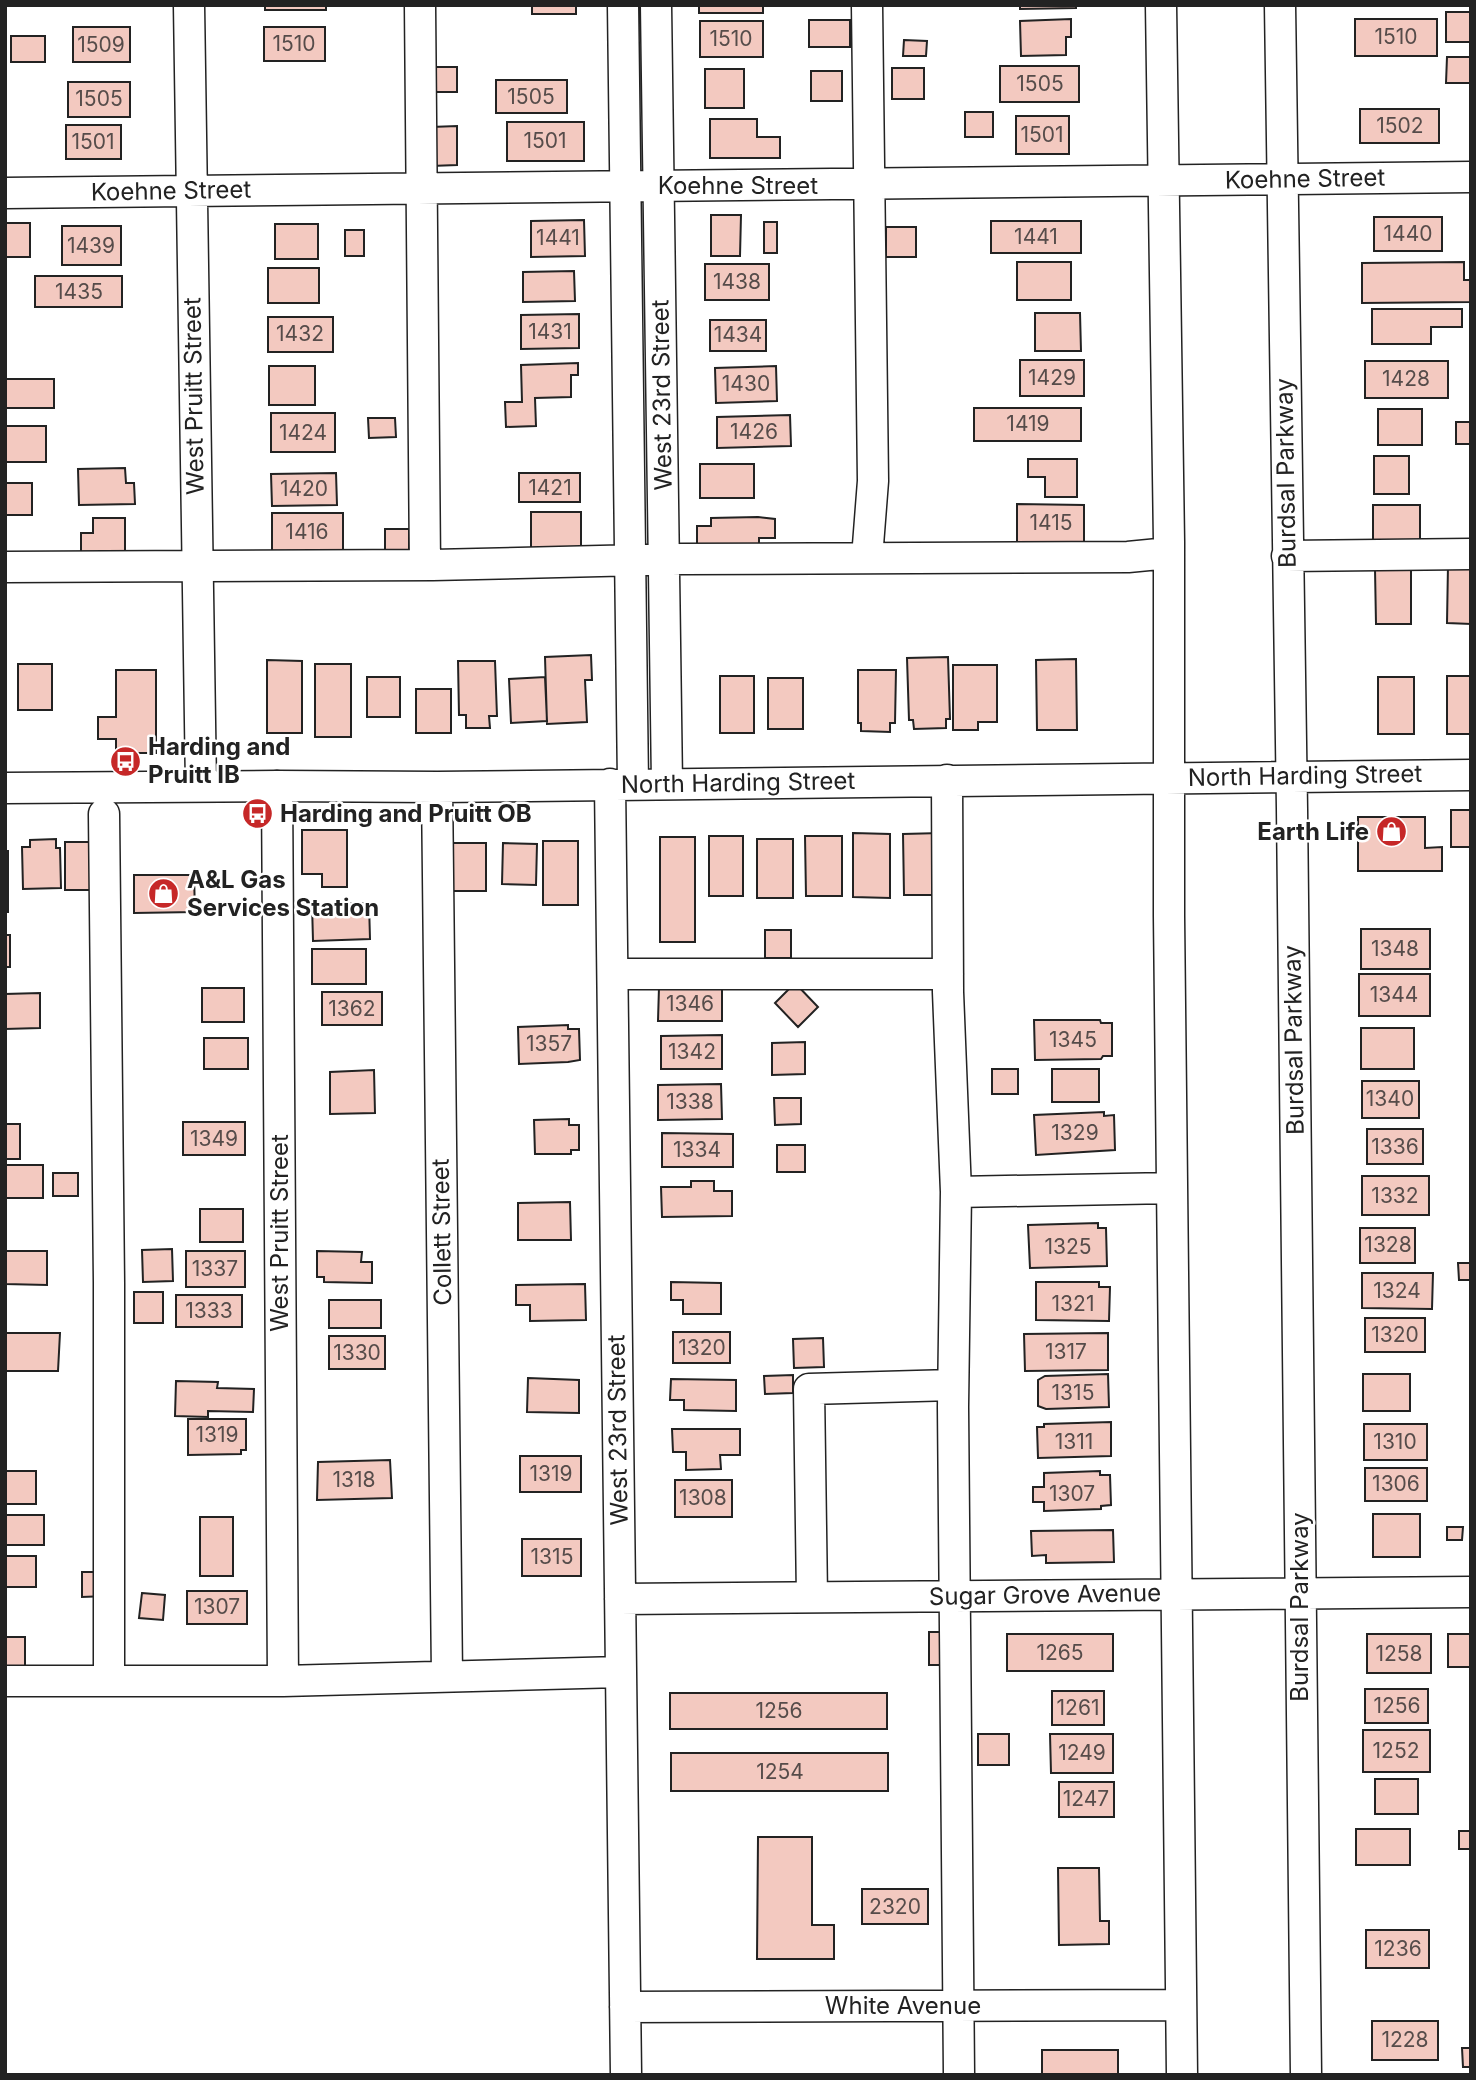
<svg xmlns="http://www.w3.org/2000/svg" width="1476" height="2080" font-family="Inter,sans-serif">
<rect width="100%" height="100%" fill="#fff"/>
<path fill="#f3c9c0" stroke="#222" stroke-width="2" d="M265,5H326V10H265Z
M532,5H576V14H532Z
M699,5H763V13H699Z
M1020,5H1076V8L1020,9Z
M1446,12H1470V42H1446Z
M1071,19V37H1066V55L1021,56L1020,21Z
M1355,19H1437V56H1355Z
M809,20H850V47H809Z
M700,21H763V57H700Z
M73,27H130V62H73Z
M264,27H325V61H264Z
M11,36H45V62H11Z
M904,40L927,41L926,56H903Z
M1447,57H1471V83H1446Z
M1000,66H1079V102H1000Z
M432,67H457V92H432Z
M892,68H924V99H892Z
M705,69H744V108H705Z
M811,71H842V101H811Z
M496,80H567V113H496Z
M68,82H130V117H68Z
M1360,109H1439V143H1360Z
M965,112H993V137H965Z
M1016,116H1069V154H1016Z
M710,119H757V137H780V158H710Z
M507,122H584V161H507Z
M66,125H121V159H66Z
M457,126V165L431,166V127Z
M711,215H741L740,256H711Z
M1374,217H1442V251H1374Z
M584,220L585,256L531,257V221Z
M991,221H1081V253H991Z
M764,222H777V253H764Z
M5,223H30V257H5Z
M275,224H318V259H275Z
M62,226H121V265H62Z
M886,227H916V257H886Z
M345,230H364V256H345Z
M1017,262H1071V300H1017Z
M1464,262V280H1471V302L1362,303V263Z
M705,264H769V300H705Z
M268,268H319V303H268Z
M574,271L575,301L523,302V272Z
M35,276H122V307H35Z
M1372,309H1462V327H1431V344H1372Z
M1035,313H1080L1081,351H1035Z
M579,314V348L521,349V315Z
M268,317H333V352H268Z
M710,320H766V351H710Z
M1020,360H1084V396H1020Z
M1365,361H1448V398H1365Z
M578,363V375H571V397L535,398L536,426L506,427L505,402H522L521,365Z
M269,366H315V405H269Z
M776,366L777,401L716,403L715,368Z
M5,379H54V408H5Z
M974,408H1081V441H974Z
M1378,409H1422V445H1378Z
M271,413H335V452H271Z
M790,415L791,446L717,448V417Z
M368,418H395L396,437L369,438Z
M1456,422H1471V444H1456Z
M5,426H46V462H5Z
M1374,456H1409V494H1374Z
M1028,459H1077V497H1045V477H1028Z
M700,464H754V498H700Z
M125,468L126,483H134L135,504L79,505L78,469Z
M336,473L337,505L272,506L271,474Z
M519,473H580V502H519Z
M5,483H32V515H5Z
M1017,504L1084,505V542H1017Z
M1373,505H1420V541H1373Z
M531,512H581V552H531Z
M272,513H343V551H272Z
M758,517L775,519V538H759V554L697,547V526H711V518Z
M93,518H125V554H81V533H93Z
M385,529H409V555H385Z
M1448,565H1471V624L1447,623Z
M1411,568V624H1376L1375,569Z
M591,655L592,680H585L587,722L547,724L545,657Z
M948,657L950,719H946V728L914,729L913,720H909L907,658Z
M1076,659L1077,730H1037L1036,660Z
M267,660L302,661V733H267Z
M458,661H495L497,716H489L490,728H466V715H459Z
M18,664H52V710H18Z
M315,664H351V737H315Z
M953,665H997V722H978V730H953Z
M116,670H156V753H116V739H98V717H116Z
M858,670H896L895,723H890V732L861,731V723H858Z
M720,676H754V733H720Z
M1447,676H1471V734H1447Z
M367,677H400V717H367Z
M545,677L547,721L511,723L509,679Z
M1378,677H1414V734H1378Z
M768,678H803V729H768Z
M416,689H451V733H416Z
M1451,810H1471V847H1451Z
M1358,817H1425V848L1442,847V871H1358Z
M302,830H347V887H322V874H302Z
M853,833L890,834V898L853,897Z
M941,833V895H904L903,834Z
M709,836H743V896H709Z
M805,836H842V896H806Z
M660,837H695V942H660Z
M56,839V848H60L61,888L23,889L22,847H30V840Z
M757,839H793V898H757Z
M543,841H578V905H543Z
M65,842H101V890H65Z
M450,843H486V891H450Z
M503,843L537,844L536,885L502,884Z
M5,851H8V912H5Z
M134,875H194L195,912L134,913Z
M369,903L370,939L313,941L312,904Z
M1361,929H1430V969H1361Z
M765,930H791V958H765Z
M5,935H10V967H5Z
M312,949H366V984H312Z
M1359,974H1430V1016H1359Z
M795,983L818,1007L798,1027L775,1003Z
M659,987H722V1021H658Z
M202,988H244V1022H202Z
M322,992H382V1025H322Z
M40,993V1028L5,1029V994Z
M1034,1020H1100L1101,1023H1112V1056H1103L1101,1059L1035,1060Z
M568,1025V1029H579L580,1060L568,1062L519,1064L518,1027Z
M1361,1028H1414V1069H1361Z
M722,1035V1069H661V1036Z
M204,1038H248V1069H204Z
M805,1042V1074L772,1075V1043Z
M992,1069H1018V1094H992Z
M1052,1069H1099V1102H1052Z
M374,1070L375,1113L330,1114V1072Z
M1362,1081H1419V1118H1362Z
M721,1084L722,1119L658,1120V1085Z
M774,1098H801V1124L775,1125Z
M1104,1112V1116L1114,1115L1115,1150L1036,1155L1034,1115Z
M569,1119V1125H579V1150H571V1154H535L534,1120Z
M183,1122H245V1155H183Z
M5,1124H20V1159H5Z
M1367,1129H1423V1164H1367Z
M662,1133L733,1134V1167H662Z
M777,1145H805V1172H777Z
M5,1165H43V1198H5Z
M53,1173H78V1196H53Z
M1362,1176H1429V1215H1362Z
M691,1181H714V1191H732V1216L662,1217L661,1187H691Z
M570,1202L571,1240H518V1203Z
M200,1209H243V1242H200Z
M1098,1223V1228H1106L1107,1266L1030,1268L1028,1225Z
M1360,1228H1415V1263H1360Z
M172,1249L173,1281L143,1282L142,1250Z
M5,1251H47V1285L5,1284Z
M186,1251H245V1287H186Z
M317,1251L362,1252L361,1262H372V1283L324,1282V1277H317Z
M1458,1263H1471V1280H1459Z
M1362,1273H1433L1432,1309L1362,1308Z
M671,1282L721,1283V1314H683V1300H671Z
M1036,1282H1099V1287H1110L1109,1321L1036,1320Z
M585,1284L586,1320L530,1321V1305H516V1285Z
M134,1292H163V1323H134Z
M176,1295H242V1327H176Z
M329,1300H381V1328H329Z
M1365,1318H1425V1352H1365Z
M673,1332H730V1363H673Z
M5,1333H60L58,1371H5Z
M1108,1333V1370L1025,1371L1024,1334Z
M329,1336H385V1369H329Z
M823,1338L824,1367L794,1368L793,1339Z
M1108,1374L1109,1407L1046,1409L1038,1406V1380L1045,1376Z
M1363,1374H1410V1411H1363Z
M793,1375V1393L765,1394L764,1376Z
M528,1378L579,1380V1413L527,1412Z
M671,1379L736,1380V1411L684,1410V1400H670Z
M176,1381L218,1382L217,1388L254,1389L253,1412L208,1411V1417L175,1416Z
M188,1419H246V1450H241V1454L188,1455Z
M1111,1422V1456L1038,1458L1037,1427H1044V1424Z
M1364,1424H1427V1460H1364Z
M672,1429H740V1455H720L721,1469L686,1470V1452H673Z
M520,1456H581V1492H520Z
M390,1460L392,1498L317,1500L318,1462Z
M1365,1468H1427V1501H1365Z
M5,1471H36V1504H5Z
M1100,1471V1475H1110L1111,1505L1101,1506V1509L1044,1511V1502H1033V1487H1044V1473Z
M675,1480H732V1517H675Z
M1373,1514H1420V1557H1373Z
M5,1515H44V1545H5Z
M200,1517H233V1576H200Z
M1447,1527H1463L1462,1540H1447Z
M1113,1530L1114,1562L1046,1563V1555L1032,1556L1031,1531Z
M522,1539H581V1576H522Z
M5,1556H36V1587H5Z
M82,1572H107V1596L82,1597Z
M187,1591H247V1624H187Z
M142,1593L165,1595L163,1620L139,1618Z
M929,1632H941V1665H929Z
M1007,1634H1113V1671H1007Z
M1367,1634H1431V1673H1367Z
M1448,1634H1471V1667H1448Z
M5,1637H25V1675H5Z
M1365,1689H1428V1723H1365Z
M1052,1691H1104V1725H1052Z
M670,1693H887V1729H670Z
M1363,1730H1430V1772H1363Z
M978,1734H1009V1765H978Z
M1050,1734H1113V1773H1051Z
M671,1753H888V1791H671Z
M1375,1779H1418V1814H1375Z
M1059,1782H1114V1817H1059Z
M1356,1829H1410V1865H1356Z
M1459,1831H1471V1849H1459Z
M758,1837H812V1925H834V1959H757Z
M1058,1868H1099L1100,1921H1109V1944L1059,1945Z
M862,1889H928V1924H862Z
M1366,1930H1429V1968H1366Z
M1372,2021H1438V2060H1372Z
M1462,2048H1471V2067H1463Z
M1042,2050H1118V2075H1042Z"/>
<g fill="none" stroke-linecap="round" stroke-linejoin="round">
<defs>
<path id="minor" d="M189,5L201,786
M420,5L425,565
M623,5L633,784
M656,5L667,784
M867,5L873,481L867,558
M1161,5L1169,542V916L1182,2075
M1280,5L1292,809L1306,2075
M5,193L1471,177
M1287,556L1471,554
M5,567L433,565L682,559L1128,557L1169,553
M947,780L948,992L956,1192L953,1407L959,2075
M610,784L626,2075
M277,786L283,1681
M437,787L447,1676
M5,788L277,786L437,787L1471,775
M104,814L109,1283V1681
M613,974H948
M956,1192L1172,1188
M812,1597L809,1389L953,1385
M620,1599L1471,1592
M5,1681H283L620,1672
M625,2007L1181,2005"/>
</defs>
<use href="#minor" stroke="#222" stroke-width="33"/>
<use href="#minor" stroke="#fff" stroke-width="30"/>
</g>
<defs>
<symbol id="bus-disc" viewBox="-11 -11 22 22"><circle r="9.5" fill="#c62828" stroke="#fff"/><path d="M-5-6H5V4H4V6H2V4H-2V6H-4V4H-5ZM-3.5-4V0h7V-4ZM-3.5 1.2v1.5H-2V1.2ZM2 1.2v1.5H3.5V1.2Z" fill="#fff"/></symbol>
<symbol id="shop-disc" viewBox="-11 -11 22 22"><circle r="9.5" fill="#c62828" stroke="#fff"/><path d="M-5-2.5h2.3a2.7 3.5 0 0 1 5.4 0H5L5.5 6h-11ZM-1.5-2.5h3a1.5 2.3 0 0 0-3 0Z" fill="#fff"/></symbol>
</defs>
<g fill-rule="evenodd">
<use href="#bus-disc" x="108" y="744" width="35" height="35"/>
<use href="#bus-disc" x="240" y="796" width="35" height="35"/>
<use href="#shop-disc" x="1374" y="814" width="35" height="35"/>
<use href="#shop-disc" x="146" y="876" width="35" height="35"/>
</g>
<g text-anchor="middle" stroke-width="5" stroke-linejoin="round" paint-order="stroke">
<g font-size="21" fill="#564c4a">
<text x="1396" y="44">1510</text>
<text x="731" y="46">1510</text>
<text x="294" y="51">1510</text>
<text x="101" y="52">1509</text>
<text x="1040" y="91">1505</text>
<text x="531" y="104">1505</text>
<text x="99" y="106">1505</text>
<text x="1400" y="133">1502</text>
<text x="1042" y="142">1501</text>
<text x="545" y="148">1501</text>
<text x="93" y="149">1501</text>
<text x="1408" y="241">1440</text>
<text x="1036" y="244">1441</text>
<text x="558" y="245">1441</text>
<text x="91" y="253">1439</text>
<text x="737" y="289">1438</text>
<text x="79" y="299">1435</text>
<text x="550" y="339">1431</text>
<text x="300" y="341">1432</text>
<text x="738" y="342">1434</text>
<text x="1052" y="385">1429</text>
<text x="1406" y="386">1428</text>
<text x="746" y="391">1430</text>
<text x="1028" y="431">1419</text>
<text x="754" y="439">1426</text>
<text x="303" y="440">1424</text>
<text x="550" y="495">1421</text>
<text x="304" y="496">1420</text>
<text x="1051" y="530">1415</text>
<text x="307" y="539">1416</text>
<text x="1395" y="956">1348</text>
<text x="1394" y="1002">1344</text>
<text x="690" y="1011">1346</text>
<text x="352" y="1016">1362</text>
<text x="1073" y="1047">1345</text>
<text x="549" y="1051">1357</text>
<text x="692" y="1059">1342</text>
<text x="1390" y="1106">1340</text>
<text x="690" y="1109">1338</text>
<text x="1075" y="1140">1329</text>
<text x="214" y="1146">1349</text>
<text x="1395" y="1154">1336</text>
<text x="697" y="1157">1334</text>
<text x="1395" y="1203">1332</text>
<text x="1388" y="1252">1328</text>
<text x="1068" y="1254">1325</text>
<text x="215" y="1276">1337</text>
<text x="1397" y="1298">1324</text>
<text x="1073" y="1311">1321</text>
<text x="209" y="1318">1333</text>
<text x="1395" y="1342">1320</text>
<text x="702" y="1355">1320</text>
<text x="1066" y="1359">1317</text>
<text x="357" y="1360">1330</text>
<text x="1073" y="1400">1315</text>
<text x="217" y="1442">1319</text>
<text x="1074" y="1449">1311</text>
<text x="1395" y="1449">1310</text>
<text x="551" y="1481">1319</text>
<text x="354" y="1487">1318</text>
<text x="1396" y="1491">1306</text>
<text x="1072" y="1501">1307</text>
<text x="703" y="1505">1308</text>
<text x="552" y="1564">1315</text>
<text x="217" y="1614">1307</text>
<text x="1060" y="1660">1265</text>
<text x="1399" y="1661">1258</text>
<text x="1397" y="1713">1256</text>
<text x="1078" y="1715">1261</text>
<text x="779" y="1718">1256</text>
<text x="1396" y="1758">1252</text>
<text x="1082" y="1760">1249</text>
<text x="780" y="1779">1254</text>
<text x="1086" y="1806">1247</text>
<text x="895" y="1914">2320</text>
<text x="1398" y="1956">1236</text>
<text x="1405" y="2047">1228</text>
</g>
<g font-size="24" fill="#222" stroke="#fff">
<text transform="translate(1305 179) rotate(-1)" y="8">Koehne Street</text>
<text x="738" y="194">Koehne Street</text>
<text transform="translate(171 191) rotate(-1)" y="8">Koehne Street</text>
<text transform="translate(662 395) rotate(-91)" y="8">West 23rd Street</text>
<text transform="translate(194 396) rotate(-91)" y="8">West Pruitt Street</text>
<text transform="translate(1286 473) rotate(-91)" y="8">Burdsal Parkway</text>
<text transform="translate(1305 776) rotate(-1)" y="8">North Harding Street</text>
<text transform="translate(738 783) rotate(-1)" y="8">North Harding Street</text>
<text transform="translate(1294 1040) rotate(-91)" y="8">Burdsal Parkway</text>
<text transform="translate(442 1232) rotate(-91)" y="8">Collett Street</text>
<text transform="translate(280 1233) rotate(-90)" y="8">West Pruitt Street</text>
<text transform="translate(618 1430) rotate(-91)" y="8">West 23rd Street</text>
<text transform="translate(1045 1595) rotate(-1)" y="8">Sugar Grove Avenue</text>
<text transform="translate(1300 1607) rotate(-90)" y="8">Burdsal Parkway</text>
<text x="903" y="2014">White Avenue</text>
</g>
<g font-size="24" font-weight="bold" fill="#222" stroke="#fff" text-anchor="start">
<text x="148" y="755">Harding and<tspan x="148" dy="28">Pruitt IB</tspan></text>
<text x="280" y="822">Harding and Pruitt OB</text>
<text x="1369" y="840" text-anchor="end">Earth Life</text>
<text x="187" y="888">A&amp;L Gas<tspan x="187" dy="28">Services Station</tspan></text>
</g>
</g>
<rect width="1476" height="2080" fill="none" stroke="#222222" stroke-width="14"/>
</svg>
